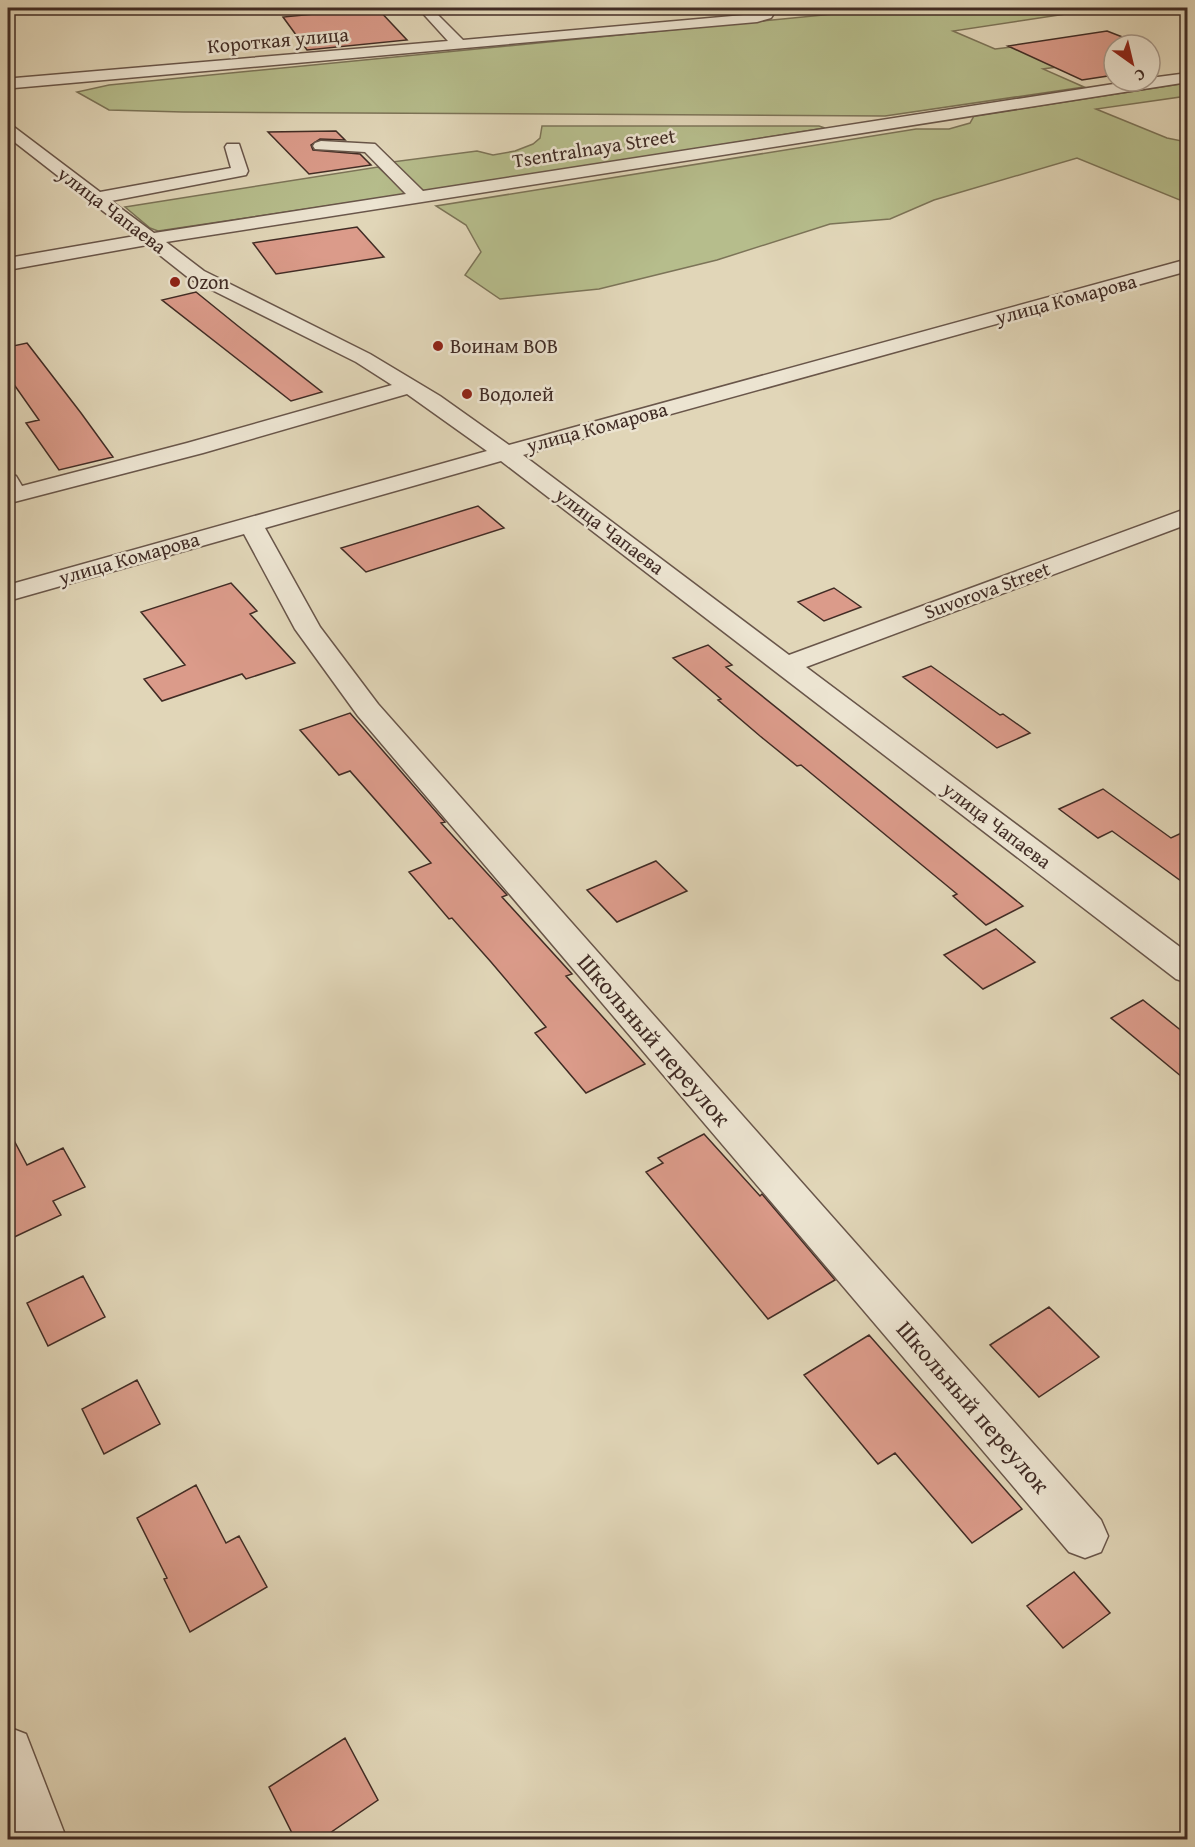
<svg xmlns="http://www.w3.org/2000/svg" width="1195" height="1847" font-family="'Gentium Book Plus',serif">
<rect width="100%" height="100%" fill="#e1d6b8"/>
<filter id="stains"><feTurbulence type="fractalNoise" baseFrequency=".00333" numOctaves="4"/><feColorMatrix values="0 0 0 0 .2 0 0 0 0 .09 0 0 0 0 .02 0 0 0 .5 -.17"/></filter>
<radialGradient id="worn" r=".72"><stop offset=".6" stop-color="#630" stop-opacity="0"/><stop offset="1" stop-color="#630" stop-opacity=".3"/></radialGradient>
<path fill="#b6bd8c" stroke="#7c7458" stroke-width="1.5" d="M895,8H1066L1079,12L953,31L995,49L1062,41L1108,60L1043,69L1084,87L885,116L183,112L109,110L77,92L109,85Z
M1187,83V96L1096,109L1167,138L1187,142V203L1077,158L934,200L890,219L830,224L717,260L599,289L500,299L465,275L481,252L466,225L436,206L916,129H949L970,123L974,116Z
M542,126H819L825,128L427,192L419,189L392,162L477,151L493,155L515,151L533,144L540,138Z
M378,167L407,194L158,231L150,228L125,207Z"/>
<path fill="#db9b8a" stroke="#412c25" stroke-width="1.5" d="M377,8L407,40L307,50L283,17Z
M1107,31L1143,45H1114V75L1082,80L1008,46Z
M336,131L345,140L320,139L311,145L313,150L360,154L371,165L309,174L268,132Z
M357,227L384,257L276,274L253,243Z
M196,292L238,326L322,392L291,401L162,300Z
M27,343L81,413L113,457L59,470L26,423L39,420L8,376V347Z
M478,506L504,528L366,572L341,548Z
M231,583L257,611L250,614L295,663L246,679L242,674L162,701L144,679L185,665L141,612Z
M834,588L861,607L824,621L798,602Z
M708,645L732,665L726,667L1023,906L986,925L953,896L957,894L801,765L797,766L760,736L718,700L721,699L673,658Z
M931,666L1000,715L1003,714L1030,733L997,748L903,677Z
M350,713L445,822L441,823L507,895L502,897L572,974L566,976L645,1064L586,1093L535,1033L546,1027L491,962L452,918L449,919L409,872L431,863L350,771L339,775L300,730Z
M1103,789L1171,838L1188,830V886L1112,831L1098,838L1059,809Z
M656,861L687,891L617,922L587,890Z
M996,929L1035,962L983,989L944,955Z
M1143,1000L1188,1036V1082L1111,1018Z
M8,1129L27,1165L63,1148L85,1187L53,1201L61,1215L8,1240Z
M704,1134L760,1196L762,1194L835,1280L768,1319L646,1172L663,1163L658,1158Z
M83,1276L105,1317L48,1346L27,1303Z
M1049,1307L1099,1357L1039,1397L990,1345Z
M869,1335L1022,1509L972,1543L895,1453L878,1464L804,1375Z
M137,1380L160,1424L104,1454L82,1409Z
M196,1485L226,1543L239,1536L267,1587L190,1632L164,1579L167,1578L137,1518Z
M1074,1572L1110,1613L1063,1648L1027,1606Z
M345,1738L378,1800L321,1839H295L269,1787Z"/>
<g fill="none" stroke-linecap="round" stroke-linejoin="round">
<defs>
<path id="minor" d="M418,8H431L463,40L755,14L766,11L773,15L771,18L757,22L14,88L8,86V77L15,78L448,41Z
M1188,73V82L166,242L204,271L370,354L440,396L509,445L1188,259V271L523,455L789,655L1188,508V524L806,667L1188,953V983L1176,979L501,461L265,528L320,627L378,704L1101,1520L1108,1536L1101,1552L1085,1558L1069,1552L358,716L295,629L244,534L8,601V585L487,451L407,394L203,453L14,502L8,501V474L16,476L22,486L187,443L392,385L356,362L190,279L147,245L8,270V258L135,236L8,137V125L14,127L100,192L231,168L225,147L227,144H239L248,171L246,175L111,201L154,233L406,194L365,152L315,149L313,146L315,143L321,141L375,144L423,191L1133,81H1150V78Z
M8,1727L26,1734L67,1840H15L8,1820Z"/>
</defs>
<use href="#minor" stroke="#69564a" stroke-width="3"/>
<path stroke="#412c25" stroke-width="1.5" stroke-dasharray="2 1.5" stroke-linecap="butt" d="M788,13L841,8"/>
<use href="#minor" fill="#ece4d1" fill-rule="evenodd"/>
</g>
<g fill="#8f2418" stroke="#ece4d1" stroke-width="2">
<circle cx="175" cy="282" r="6"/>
<circle cx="438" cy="346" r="6"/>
<circle cx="467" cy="394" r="6"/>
</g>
<g text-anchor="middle" stroke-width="5" stroke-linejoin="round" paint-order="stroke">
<g font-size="20" fill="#412c25" stroke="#ece4d1">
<text transform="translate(278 40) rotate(-5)" y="7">Короткая улица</text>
<text transform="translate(594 148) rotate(-9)" y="7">Tsentralnaya Street</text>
<text transform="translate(112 210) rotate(37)" y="7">улица Чапаева</text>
<text transform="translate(1066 299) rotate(-15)" y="7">улица Комарова</text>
<text transform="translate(597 427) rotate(-15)" y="7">улица Комарова</text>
<text transform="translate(610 531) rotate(37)" y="7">улица Чапаева</text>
<text transform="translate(129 558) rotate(-16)" y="7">улица Комарова</text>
<text transform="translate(987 590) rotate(-20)" y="7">Suvorova Street</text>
<text transform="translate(997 825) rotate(37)" y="7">улица Чапаева</text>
</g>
<g font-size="20" fill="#412c25" stroke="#ece4d1" text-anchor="start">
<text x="187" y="289">Ozon</text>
<text x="450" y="353">Воинам ВОВ</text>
<text x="479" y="401">Водолей</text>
</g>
<g font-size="24" fill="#412c25" stroke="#ece4d1">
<text transform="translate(654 1040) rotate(49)" y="8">Школьный переулок</text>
<text transform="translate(973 1407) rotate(49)" y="8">Школьный переулок</text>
</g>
</g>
<rect width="1195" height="1847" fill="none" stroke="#e1d6b8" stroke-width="30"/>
<rect x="9" y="9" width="1177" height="1829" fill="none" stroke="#412c25" stroke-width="3"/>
<rect x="15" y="15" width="1165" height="1817" fill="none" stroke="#412c25" stroke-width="1.5"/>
<g transform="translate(1132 63) rotate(146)"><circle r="28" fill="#ece4d1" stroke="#a89a8c" stroke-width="1.5"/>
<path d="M0-4.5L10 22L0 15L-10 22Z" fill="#8f2418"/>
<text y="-9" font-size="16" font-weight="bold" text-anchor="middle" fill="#412c25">С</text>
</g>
<rect width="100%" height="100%" filter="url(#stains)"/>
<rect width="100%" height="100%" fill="url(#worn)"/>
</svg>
